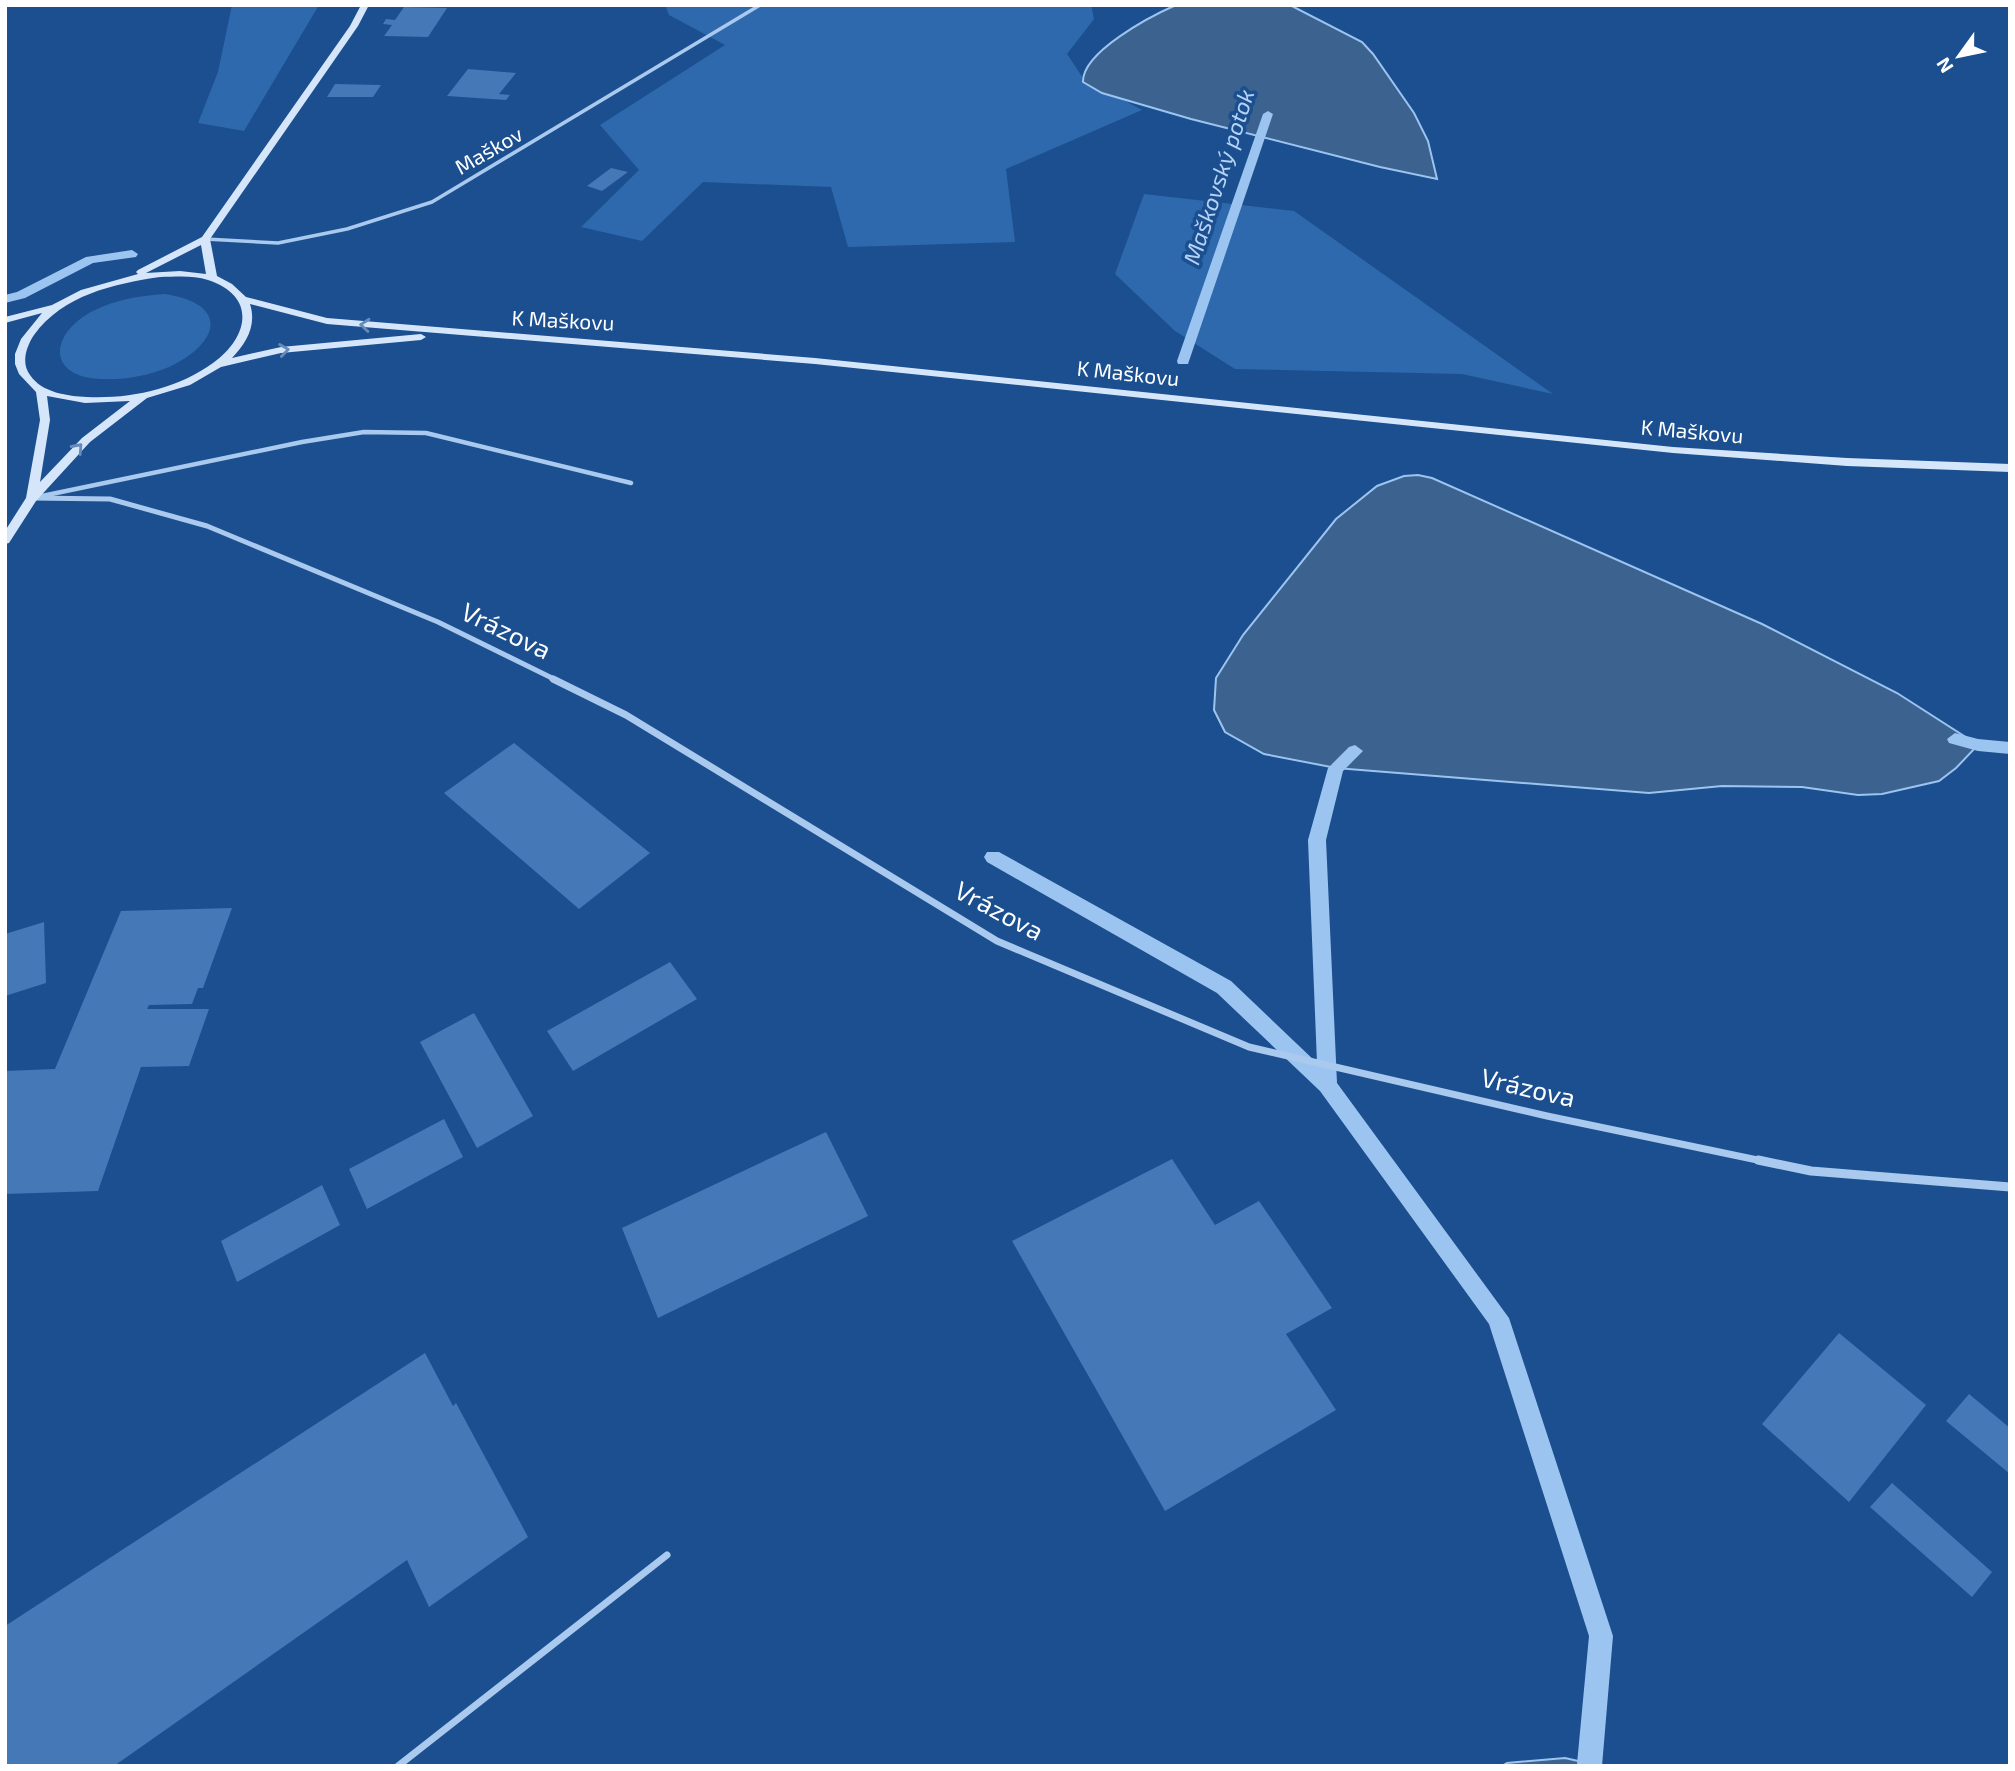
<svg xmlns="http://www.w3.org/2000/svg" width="2015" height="1771" font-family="'Exo 2',sans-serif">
<rect width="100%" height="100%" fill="#1b4f8f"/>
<path fill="#2e69ad" d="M232,5H319L244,131L198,123L218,72Z
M665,5H1091L1094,19L1067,54L1083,78L1142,110L1006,169L1015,242L848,247L831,187L703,182L642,241L581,227L639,170L600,125L725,45L669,15Z
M1144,194L1294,211L1553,394L1462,374L1235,369L1175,331L1115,274Z
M165,294C230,304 220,343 169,367C148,376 124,380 102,379C45,377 50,333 93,311C116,299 140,296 165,294Z"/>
<path fill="#3c6290" stroke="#9cc4f0" stroke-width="2" d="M1176,5H1290L1362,42L1373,54L1414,113L1428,141L1437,179L1380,167L1191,119L1102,93L1083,82C1082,52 1151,16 1176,5Z
M1418,475L1432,478L1762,624L1897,693L1978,745L1956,768L1939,781L1882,794L1858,795L1802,787L1722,786L1649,793L1336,768L1264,754L1225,732L1214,710L1216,678L1243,635L1336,519L1377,486L1404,476Z
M1565,1758L1600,1766H1502L1507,1763Z"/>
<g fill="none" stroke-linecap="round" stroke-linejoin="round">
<path fill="#9cc4f0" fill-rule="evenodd" d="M1268,111L1273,114L1189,361L1188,364H1178L1177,361L1263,114Z
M132,250L138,254L136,257L93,263L25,298L5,303V295L17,292L86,257Z
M1955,733L1978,739L2010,742V754L1978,751L1949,743L1947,739Z
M1355,745L1363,751L1343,771L1326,840L1337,1083L1509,1318L1613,1636L1602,1766L1577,1764L1589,1636L1489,1324L1320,1091L1217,993L987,862L984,857L987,852H999L1231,981L1317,1063L1308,840L1328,768L1349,747Z"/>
</g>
<path fill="#4478b7" d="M404,7L447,8L428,37L384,36L392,25L383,24L386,19L395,20Z
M468,69L516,73L499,94L510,95L506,100L447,96Z
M335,84L381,85L373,97H327Z
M611,168L628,172L602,191L587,186Z
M514,743L650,853L579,909L444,793Z
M232,908L203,988H198L192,1004L149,1005L147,1009H209L189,1066L141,1067L98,1191L5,1194V1071L55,1069L121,911Z
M44,922L46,983L5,996V934Z
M670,962L697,999L573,1071L547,1031Z
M474,1013L533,1116L477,1148L420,1042Z
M444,1119L463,1157L367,1209L349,1169Z
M826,1132L868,1216L658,1318L622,1228Z
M1172,1159L1215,1225L1259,1201L1332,1308L1286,1334L1336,1410L1165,1511L1012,1241Z
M322,1185L340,1225L237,1282L221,1241Z
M1839,1333L1926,1405L1849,1502L1762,1424Z
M425,1353L453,1406L456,1403L528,1537L429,1607L407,1560L114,1766H5V1626Z
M1969,1394L2010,1428V1474L1946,1421Z
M1892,1483L1992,1572L1972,1597L1870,1507Z"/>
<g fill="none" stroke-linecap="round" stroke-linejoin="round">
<path stroke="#a9c9ee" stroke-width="3.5" d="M205,239L278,243L347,229L432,202L760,5"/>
<path stroke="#a9c9ee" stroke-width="4.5" d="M42,496L302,442L364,432L426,433L631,483"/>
<path stroke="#a9c9ee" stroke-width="7" d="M398,1766L667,1555"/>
<path stroke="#a9c9ee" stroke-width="5" d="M32,498L110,499L207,526L438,622L556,680"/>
<path stroke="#a9c9ee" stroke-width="7" d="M553,679L626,715L997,941L1249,1047L1547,1116L1767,1162"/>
<path stroke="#a9c9ee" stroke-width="9" d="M1758,1160L1811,1171L2010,1187"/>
<path fill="#d6e6fa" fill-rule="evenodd" d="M361,5H369L358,26L210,239L217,276L232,284L246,297L327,318L815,358L1673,447L1847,458L2010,464V472L1847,466L1673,453L815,364L327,324L250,304C257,326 246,343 232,358L281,347L421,334L426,337L421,340L281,353L221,367L190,385L147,398L90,442L36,501L9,543L5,544V531L26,498L40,420L36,392L19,374L15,364V354L21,339L42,313L5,323V317L52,305L81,290L138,274L136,272L138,270L202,237L350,26ZM201,245L206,274L180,271L146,273ZM160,277C175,277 193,275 208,280C257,296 249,337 213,363C177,389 131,399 87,397C68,396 42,393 30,375C21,363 26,347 34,335C63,295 113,284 160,277ZM47,396L85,403L130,401L82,438L40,482L50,420Z"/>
</g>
<defs><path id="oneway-chevron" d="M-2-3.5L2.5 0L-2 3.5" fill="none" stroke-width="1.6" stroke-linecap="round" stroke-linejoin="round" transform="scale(1.75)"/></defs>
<g stroke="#668bba">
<use href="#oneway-chevron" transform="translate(365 325) rotate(-175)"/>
<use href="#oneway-chevron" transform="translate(284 350) rotate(-8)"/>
<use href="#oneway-chevron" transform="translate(78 448) rotate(-48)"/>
</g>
<g text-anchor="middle" stroke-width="7" stroke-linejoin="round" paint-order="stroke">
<g font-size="21" fill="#fff" stroke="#1b4f8f">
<text transform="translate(489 151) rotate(-30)" y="7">Maškov</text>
<text transform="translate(563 321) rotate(3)" y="7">K Maškovu</text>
<text transform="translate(1128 374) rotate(6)" y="7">K Maškovu</text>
<text transform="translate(1692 432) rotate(5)" y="7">K Maškovu</text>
</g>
<g font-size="23" font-style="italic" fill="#b5d3f5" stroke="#1b4f8f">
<text transform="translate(1219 177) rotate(-72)" y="8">Maškovský potok</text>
</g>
<g font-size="26" fill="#fff" stroke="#1b4f8f">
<text transform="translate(506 631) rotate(26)" y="9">Vrázova</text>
<text transform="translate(999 911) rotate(28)" y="9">Vrázova</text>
<text transform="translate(1528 1088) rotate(13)" y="9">Vrázova</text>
</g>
</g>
<rect width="2015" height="1771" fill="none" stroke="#ffffff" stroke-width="14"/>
<g transform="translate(1959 56) rotate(237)" stroke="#1b4f8f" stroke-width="5" paint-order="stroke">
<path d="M0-5L12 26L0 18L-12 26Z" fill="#ffffff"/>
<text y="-10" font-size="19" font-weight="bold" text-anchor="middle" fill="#ffffff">N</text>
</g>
</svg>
